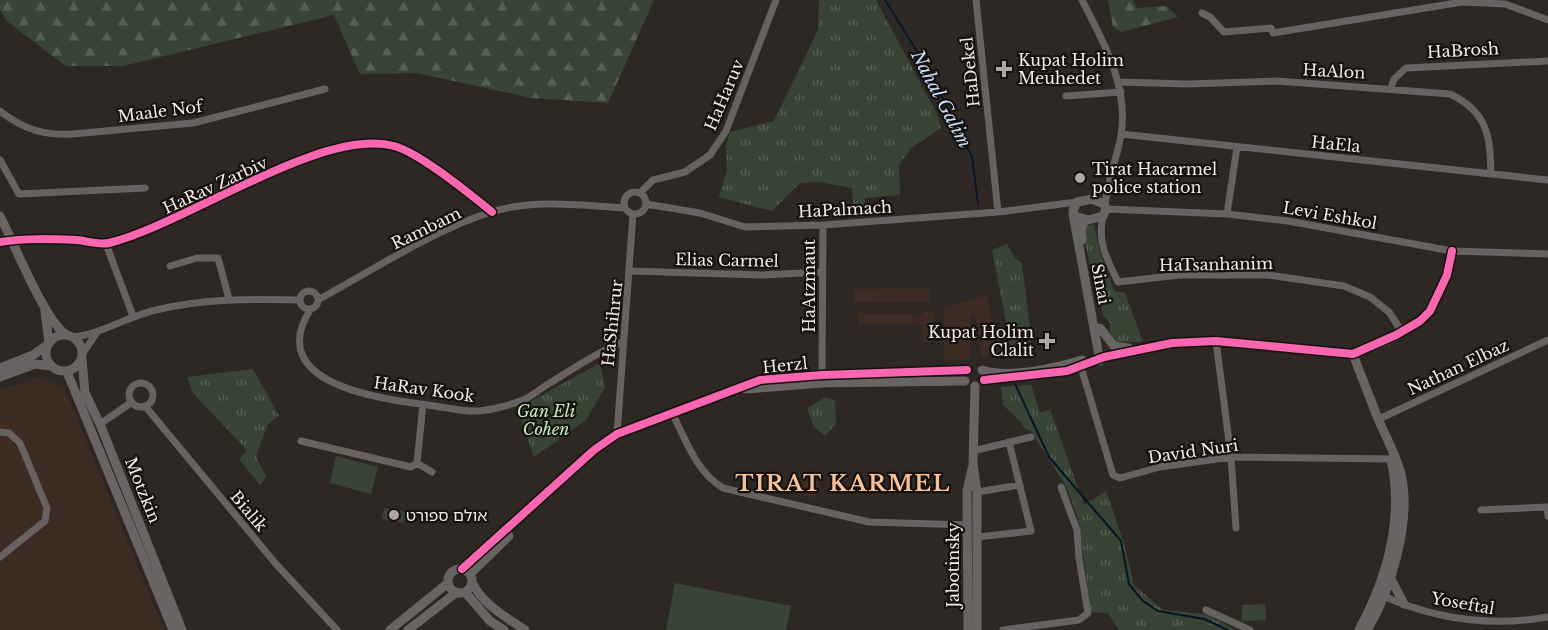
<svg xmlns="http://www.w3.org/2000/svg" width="1548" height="630" font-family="'Libre Baskerville','Noto Sans Hebrew',serif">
<defs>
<pattern id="forest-firs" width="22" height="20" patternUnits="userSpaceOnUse" patternTransform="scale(1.5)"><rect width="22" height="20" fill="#384535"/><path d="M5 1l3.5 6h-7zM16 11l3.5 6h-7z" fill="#556052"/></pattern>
<pattern id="park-tufts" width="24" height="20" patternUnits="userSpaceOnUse" patternTransform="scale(1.5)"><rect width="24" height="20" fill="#384535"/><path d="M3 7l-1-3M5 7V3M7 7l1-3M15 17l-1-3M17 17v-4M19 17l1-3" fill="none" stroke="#556052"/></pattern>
</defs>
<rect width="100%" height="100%" fill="#2e2825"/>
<path fill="#3c2c23" d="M929,288L930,302L854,303L853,289Z
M987,295L996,354L982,357L975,315L970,317V360L944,361V308Z
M922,312H934L935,342H923L922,324H913V316L922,315Z
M858,313H912V324H858Z
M40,377L64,387L164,630H0V390Z
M792,473L820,481L815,498L787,491Z"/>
<path fill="url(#forest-firs)" d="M0,0H654L608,103L532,98L417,73L360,74L334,15L123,66H66L8,22L0,10Z
M1108,0H1133L1136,8L1166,6L1178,17L1121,32L1113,27Z"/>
<path fill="url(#park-tufts)" d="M819,0H876L937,114L941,128L911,148L899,165L900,195L865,198L864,216L854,217L852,188L819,182L800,183L772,211L719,197L727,170L726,146L730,132L774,121L818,30Z
M1094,224L1099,249L1114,291L1125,293L1143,342H1117L1110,332V323L1103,315L1084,239L1086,227Z
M1007,244L1015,258L1022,263L1032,347L1012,352L992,250Z
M600,363L605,388L586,420L534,457L517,409Z
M253,369L279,416L268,424L256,456L266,477L260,485L239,459L247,450L193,393L187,377Z
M1031,385L1040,413L1050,409L1084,505L1106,491L1124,543L1134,585L1163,610L1206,614L1235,630H1119L1108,613L1091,612L1079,521L1067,488L1031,431L1025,429L1021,422L1003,405L1001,387Z
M826,397L835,401L836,424L825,436L814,427L807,408Z"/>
<path fill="#384535" d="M336,456L378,467L371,494L330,483Z
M384,508L406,512L404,523L382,519Z
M675,583L791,606L786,630H666Z
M1265,604L1266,620L1242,621V605Z"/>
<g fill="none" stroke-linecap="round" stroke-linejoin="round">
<path stroke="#051628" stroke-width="2" d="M885,0L929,71L972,157L978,204
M1015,384L1049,457L1121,541L1129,584L1143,601L1158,611L1204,619L1228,630"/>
<path stroke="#656261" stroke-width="7" d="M976,0L998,212
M1082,0C1103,41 1129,86 1121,135C1117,159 1107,181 1105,206
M1202,13L1210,17L1224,32L1271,28L1273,33L1462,2L1505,4L1548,20
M1119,82L1187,84L1277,81L1450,94C1488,112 1490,136 1491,174
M1391,88L1394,79L1406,68L1548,61
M1066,96L1121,92
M0,111C23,129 44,136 73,134L193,123L325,89
M1121,134L1548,180
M0,160L19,194L145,188
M624 203a11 11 0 1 1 22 0a11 11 0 1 1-22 0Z
M640,193L653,180L685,172L710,155L726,131L776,0
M646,204L700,213L745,227L823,225L998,212L1077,202
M1106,209L1227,214L1288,221L1452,251L1548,254
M1227,214L1237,147
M1103,216C1097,242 1107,259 1118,282L1180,275H1268L1344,286L1370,297L1389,312L1402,332
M0,242C25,238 52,239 77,240C87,241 99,245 109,243C186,224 321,127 394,146C420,153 470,194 492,212
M106,244L133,316
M170,266L197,258H218L229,299
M630,271L762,275L823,272
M300 300a9 9 0 1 1 18 0a9 9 0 1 1-18 0Z
M318,300C371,271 434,230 491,212C533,199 581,205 624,208
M310,310C264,384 381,399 428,405C444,407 462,412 478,411C491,410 511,405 523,400C532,396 541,388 550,383C574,368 596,353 622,342
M73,337C102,334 128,316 156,310C204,298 251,299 299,300
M1216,341L1231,457L1236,528
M83,353L98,331
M1353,354C1414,335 1440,314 1452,251
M1081,367L1113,475L1120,478L1160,467L1231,457L1391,459
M822,377L823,225
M129 395a12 12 0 1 1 24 0a12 12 0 1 1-24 0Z
M145,406L276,564L337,630
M672,413C686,440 696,472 723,488L869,522L968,525
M1379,419L1548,340
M100,424L132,402
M0,432L9,433L20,443L47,508L45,521L0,557
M617,434L633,214
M301,441L411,467L417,463L432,472
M973,451L1031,437
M417,463L423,404
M977,492L1020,485
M1481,510L1547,507L1548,516
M978,537L1031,531L1009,442
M1381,595C1434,619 1491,627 1548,617
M1206,610L1250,630
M1003,630L1079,620L1088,613L1079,558L1077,530L1061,487"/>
<path stroke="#686463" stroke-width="9" d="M1092,199L1104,204L1106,209L1103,216L1088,220L1075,216L1073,211L1077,202Z
M1073,214L1100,361
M0,216C13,241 46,324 67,335
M1082,240L1081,230L1085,220
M45,311L49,343
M1100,328L1114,346L1129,348
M46 353a18 18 0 1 1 36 0a18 18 0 1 1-36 0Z
M82,360L85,393L100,424L182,630
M0,368L33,355L47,345
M982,370C1008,379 1056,368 1082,360
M67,372L173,630
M0,377L35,364L51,366
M984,380L1067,371L1104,357L1172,343L1216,341L1353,354C1361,376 1370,397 1378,419C1386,437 1396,455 1401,474C1412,520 1391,591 1367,630
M975,386L973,464L977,492V630
M746,389L822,383L965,381
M462,569L594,450L617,434L760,380L822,375L967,370
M448 581a12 12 0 1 1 24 0a12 12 0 1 1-24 0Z
M470,574L509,536
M1390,577L1404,604
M472,582C482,604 506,617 525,630
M465,592L490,621L504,630
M390,630L448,583
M408,630L457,592
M968,630L967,491L972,469
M1359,630C1387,578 1404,518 1391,459"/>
<defs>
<path id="cycleway" d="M0,242C25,238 52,239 77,240C87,241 99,245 109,243C186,224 321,127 394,146C420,153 470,194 492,212
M984,380L1067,371L1104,357L1172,343L1216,341L1353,354L1396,335L1420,321L1430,311L1447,275L1452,251
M462,569L594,450L617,434L760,380L822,375L967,370"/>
</defs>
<use href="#cycleway" stroke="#16110e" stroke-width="11"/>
<use href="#cycleway" stroke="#f766af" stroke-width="8"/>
</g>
<g fill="#ada6a2" stroke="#16110e" stroke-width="2">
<path d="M1001 60h6v6h6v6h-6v6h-6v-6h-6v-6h6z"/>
<circle cx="1080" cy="178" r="6"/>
<path d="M1044 332h6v6h6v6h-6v6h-6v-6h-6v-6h6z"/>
<circle cx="394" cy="515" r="6"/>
</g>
<g text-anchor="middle" stroke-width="4.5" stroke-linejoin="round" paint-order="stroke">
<g font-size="16" fill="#f1eae5" stroke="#16110e">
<text transform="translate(1463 50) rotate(-3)" y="6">HaBrosh</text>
<text transform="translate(1334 71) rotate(3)" y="6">HaAlon</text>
<text transform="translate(970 72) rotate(-96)" y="6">HaDekel</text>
<text transform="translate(724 95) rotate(-67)" y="6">HaHaruv</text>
<text transform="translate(160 111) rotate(-7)" y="6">Maale Nof</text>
<text transform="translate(1336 144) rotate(6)" y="6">HaEla</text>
<text transform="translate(215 185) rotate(-25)" y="6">HaRav Zarbiv</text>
<text transform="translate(845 209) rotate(-3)" y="6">HaPalmach</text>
<text transform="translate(1330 215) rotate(10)" y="6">Levi Eshkol</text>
<text transform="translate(426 228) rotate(-26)" y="6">Rambam</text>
<text transform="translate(727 260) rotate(1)" y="6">Elias Carmel</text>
<text transform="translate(1216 264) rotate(-1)" y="6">HaTsanhanim</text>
<text transform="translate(1101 284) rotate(79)" y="6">Sinai</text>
<text transform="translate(809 286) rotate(-90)" y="6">HaAtzmaut</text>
<text transform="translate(612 323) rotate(-84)" y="6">HaShihrur</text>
<text transform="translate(785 365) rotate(-6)" y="6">Herzl</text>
<text transform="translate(1458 367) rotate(-25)" y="6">Nathan Elbaz</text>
<text transform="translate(424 389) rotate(8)" y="6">HaRav Kook</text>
<text transform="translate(1193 451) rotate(-8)" y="6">David Nuri</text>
<text transform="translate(143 490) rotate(68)" y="6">Motzkin</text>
<text transform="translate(249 511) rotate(50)" y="6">Bialik</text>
<text transform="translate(953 565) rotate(-90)" y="6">Jabotinsky</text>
<text transform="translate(1463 603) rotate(10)" y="6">Yoseftal</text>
</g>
<g font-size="16" fill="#f1eae5" stroke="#16110e" text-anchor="start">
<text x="1018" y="66">Kupat Holim<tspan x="1018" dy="18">Meuhedet</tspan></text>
<text x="1092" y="175">Tirat Hacarmel<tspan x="1092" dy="18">police station</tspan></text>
<text x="1034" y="338" text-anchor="end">Kupat Holim<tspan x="1034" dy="18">Clalit</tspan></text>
<text x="406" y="521">אולם ספורט</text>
</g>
<g font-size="16" font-style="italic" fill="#c5f0bf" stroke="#16110e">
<text x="546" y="417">Gan Eli<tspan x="546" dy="18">Cohen</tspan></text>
</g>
<g font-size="18" font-style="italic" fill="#c4defa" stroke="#16110e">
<text transform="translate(941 99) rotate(62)" y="6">Nahal Galim</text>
</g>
<g font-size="22" font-weight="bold" letter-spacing="1.5" fill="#f6c29a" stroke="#16110e">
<text x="843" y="491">TIRAT KARMEL</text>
</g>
</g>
</svg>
